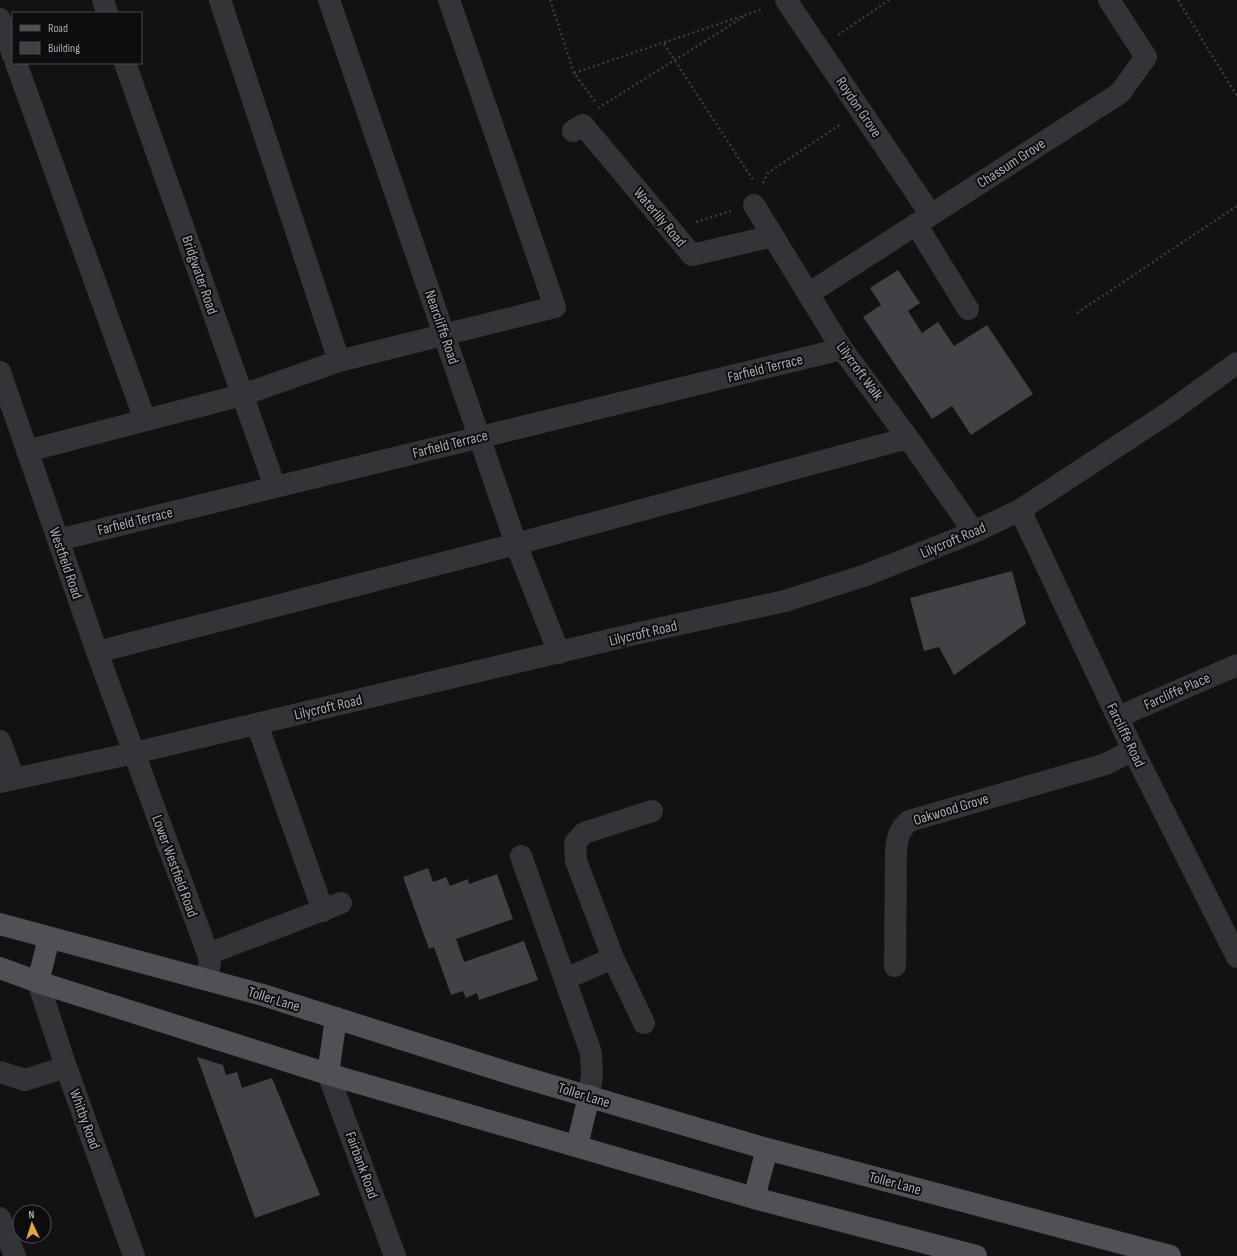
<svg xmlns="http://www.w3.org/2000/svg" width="1237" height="1256" font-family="'Sofia Sans Condensed',sans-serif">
<rect width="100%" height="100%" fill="#121213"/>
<path fill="#414246" d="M898,270L920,303L908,311L922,333L938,322L954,346L987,325L1033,394L971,435L952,406L932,419L863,317L881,305L870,288Z
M1012,571L1026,624L954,675L939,647L924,651L910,598Z
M428,868L433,882L446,877L450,886L468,879L469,884L497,874L513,919L456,939L464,962L524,941L538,980L479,1000L477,993L466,998L463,991L451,995L434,947L429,949L403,877Z
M197,1057L223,1065L226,1075L237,1072L242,1088L272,1078L320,1195L255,1218Z"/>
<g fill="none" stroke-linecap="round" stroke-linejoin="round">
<path stroke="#393b3f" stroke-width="2.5" stroke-dasharray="2 3" stroke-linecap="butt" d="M550,0L574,73L597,104
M1178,0L1237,96
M838,35L889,0
M664,44L753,180
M574,73L763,9
M598,108L745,16
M763,183L768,173L841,124
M696,222L731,211
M1077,313L1237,206"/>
<path stroke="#333438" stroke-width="22" d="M103,0L107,13
M220,0L339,361
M329,0L516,544L559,653
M786,0L931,215
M0,19L13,55
M16,63L145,420
M125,63L275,487
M573,131L583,125L692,255L773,236
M754,205L842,349L908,438L974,532
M916,224L968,309
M808,294L1120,93L1146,57L1109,0
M0,372L97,652L208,954L210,963L207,979
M27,451L242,395L339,361L555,307L449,0
M1020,510L1133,750L1237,957
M58,540L842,349
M97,652L516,544L908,438
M1118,717L1237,665
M257,724L323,911
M0,741L14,779
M0,782L134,753L639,633L785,601L866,575L974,532L1020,510L1171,411L1237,363
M521,856L591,1053L592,1074L589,1096
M208,954L341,903
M613,958L644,1023
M895,966L896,852C897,839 898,831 909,821L1106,764L1133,750
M565,979L613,958L576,861L575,843L584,833L652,811
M38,982L66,1067L134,1256
M0,1072L25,1080L66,1067
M328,1074L395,1256
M0,1218L15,1256"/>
<path stroke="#4f5156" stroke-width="22" d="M0,924L263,995L512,1074L767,1149L1170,1256
M0,968L38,982L328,1074L754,1198L976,1256
M38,982L49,938
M328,1074L336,1018
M577,1146L589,1096
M754,1198L767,1149"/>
</g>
<g text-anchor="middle" stroke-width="4" stroke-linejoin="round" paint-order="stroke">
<g font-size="15" fill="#a4a9b3" stroke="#0d0d0e">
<text transform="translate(859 107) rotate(56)" y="5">Roydon Grove</text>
<text transform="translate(1011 163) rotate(-33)" y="5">Chassum Grove</text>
<text transform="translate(660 217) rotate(50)" y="5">Waterlily Road</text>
<text transform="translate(200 275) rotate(71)" y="5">Bridgwater Road</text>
<text transform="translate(442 327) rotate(71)" y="5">Nearcliffe Road</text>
<text transform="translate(765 368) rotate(-14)" y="5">Farfield Terrace</text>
<text transform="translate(860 371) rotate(54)" y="5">Lilycroft Walk</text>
<text transform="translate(450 444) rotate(-14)" y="5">Farfield Terrace</text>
<text transform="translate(135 521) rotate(-14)" y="5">Farfield Terrace</text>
<text transform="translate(953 540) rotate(-23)" y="5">Lilycroft Road</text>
<text transform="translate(66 563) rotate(71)" y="5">Westfield Road</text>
<text transform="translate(643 633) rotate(-13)" y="5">Lilycroft Road</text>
<text transform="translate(1177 691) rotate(-24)" y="5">Farcliffe Place</text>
<text transform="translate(328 707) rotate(-13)" y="5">Lilycroft Road</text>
<text transform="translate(1126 735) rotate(64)" y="5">Farcliffe Road</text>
<text transform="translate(951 809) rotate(-17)" y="5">Oakwood Grove</text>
<text transform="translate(175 866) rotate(70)" y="5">Lower Westfield Road</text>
<text transform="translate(274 999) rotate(17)" y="5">Toller Lane</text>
<text transform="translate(584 1095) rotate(17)" y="5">Toller Lane</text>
<text transform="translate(85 1119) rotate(70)" y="5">Whitby Road</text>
<text transform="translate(362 1165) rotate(70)" y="5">Fairbank Road</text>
<text transform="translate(895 1183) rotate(15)" y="5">Toller Lane</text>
</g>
</g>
<rect x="12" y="12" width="130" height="52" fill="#0d0d0e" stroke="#494b50"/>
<rect x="20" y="25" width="20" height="6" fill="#4f5156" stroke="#494b50"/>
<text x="48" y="32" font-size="12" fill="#a4a9b3">Road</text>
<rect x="20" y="42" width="20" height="12" fill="#414246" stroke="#494b50"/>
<text x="48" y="52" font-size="12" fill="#a4a9b3">Building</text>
<g transform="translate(32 1224) rotate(356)"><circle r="19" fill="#0d0d0e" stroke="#494b50"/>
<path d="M0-3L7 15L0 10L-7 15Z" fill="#e3a83a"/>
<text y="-6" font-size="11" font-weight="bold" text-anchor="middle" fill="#a4a9b3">N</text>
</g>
</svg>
